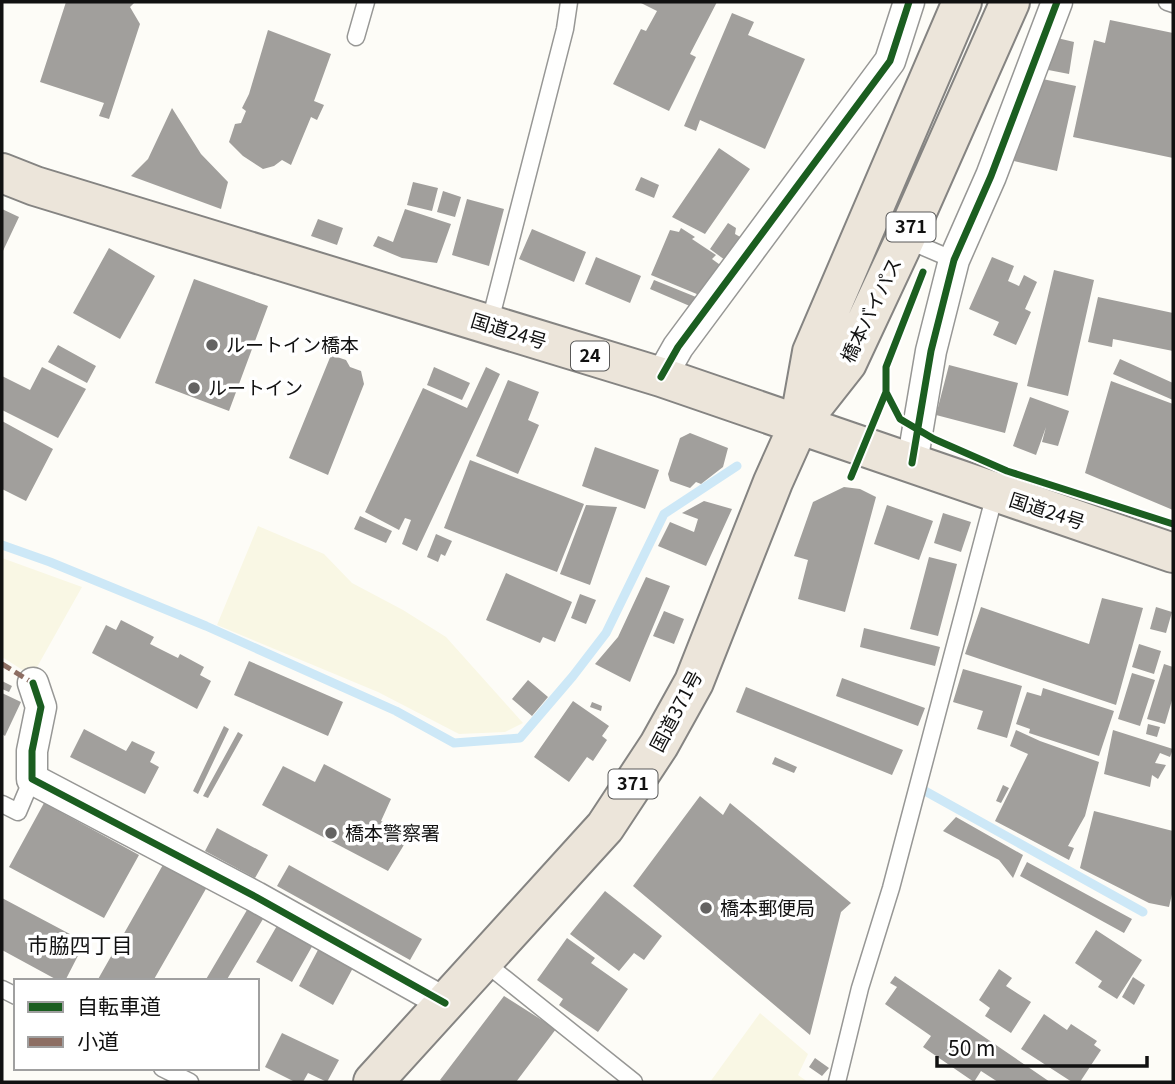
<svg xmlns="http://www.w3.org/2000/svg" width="1175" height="1084" font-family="Georgia,'Noto Sans JP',serif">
<rect width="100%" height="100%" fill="#fdfcf7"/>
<path fill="#f9f7e4" d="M258,526L324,554L352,583L403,610L446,637L523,723L505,732L459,734L378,692L217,625Z
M2,558L82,587L32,676L2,657Z
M760,1013L808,1054L798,1075L808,1082H710Z"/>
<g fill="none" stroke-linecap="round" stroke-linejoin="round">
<path stroke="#cde8f7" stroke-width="9" d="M2,545L50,562L206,626L396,711L454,743L520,738L573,676L606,633L664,514L737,466
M925,791L1143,912"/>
</g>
<path fill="#a19f9c" d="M66,2H135L130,7L140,24L109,119L99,116L104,103L40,82Z
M639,2H717L690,54L696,57L669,111L613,84L641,29L646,31L657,11Z
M732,13L754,22L748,35L805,59L765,149L700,120L696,131L684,126Z
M1110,20L1173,33V158L1073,137L1094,40L1105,43Z
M268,30L331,54L314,101L324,105L317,120L311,117L291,165L282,160L274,166L263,169L243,156L229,142L235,124L241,123L246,111L242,108L249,94Z
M1049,36L1074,42L1069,74L1038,68Z
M1033,77L1076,86L1057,171L1014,161Z
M172,108L201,154L228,182L221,209L131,176L148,159Z
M719,148L750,169L705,234L672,217Z
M641,177L659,185L654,198L635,190Z
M413,182L438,188L432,211L407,205Z
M443,191L461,197L455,217L437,212Z
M467,199L504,209L489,266L452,255Z
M2,209L19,217L2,253Z
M405,209L451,224L437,263L402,258L373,246L378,236L393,242Z
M318,219L343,228L337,245L311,236Z
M728,223L736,228L735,234L742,238L725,260L710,249Z
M681,228L695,237L692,239L716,255L712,259L723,267L704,297L651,275L670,230L679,232Z
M532,229L586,252L574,282L519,259Z
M109,248L155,276L120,339L73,313Z
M596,257L641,276L630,303L585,284Z
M992,257L1014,266L1008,281L1019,286L1024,275L1037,282L1025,309L1031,312L1016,345L993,335L999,322L969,309Z
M1054,270L1094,280L1068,396L1027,386Z
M194,279L268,306L229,411L155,383Z
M654,280L696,297L692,307L650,289Z
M1098,297L1173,313V351L1113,339L1112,347L1088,342Z
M58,345L96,366L87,383L48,362Z
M331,355L346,360L350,367L361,371L364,384L328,475L289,458Z
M1120,359L1173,383V400L1113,374Z
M949,365L1018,383L1005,433L936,415Z
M42,367L86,389L58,438L2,410V376L30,390Z
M434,367L470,383L462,400L427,385Z
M486,367L500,374L417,551L402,544L411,520L405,518L399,530L365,512L423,388L467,408Z
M508,380L539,392L528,420L539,425L518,474L476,456Z
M1111,381L1173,404V510L1085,473Z
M1030,397L1069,411L1058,446L1042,442L1046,427L1036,455L1013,446Z
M2,421L53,449L26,501L2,489Z
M690,433L728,448L723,467L701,484L696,482L690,488L670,481L668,474L680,438Z
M595,447L659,470L645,509L582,486Z
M470,460L584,504L557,572L444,528Z
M844,487L860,489L876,497L845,612L798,599L808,560L794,556L813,502Z
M704,501L732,509L706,566L658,546L670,522L694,532L698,519L682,513Z
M586,505L617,507L590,585L560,574Z
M887,505L933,521L919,560L874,544Z
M943,513L971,522L961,552L934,543Z
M360,516L392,531L386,543L354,529Z
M436,534L452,541L445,556L441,554L438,562L427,557Z
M929,557L957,564L938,636L910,629Z
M506,573L572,602L555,642L543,637L540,643L486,620Z
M646,577L670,586L630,682L595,664L618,637Z
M580,594L596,600L586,624L571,618Z
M1102,598L1143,608L1116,705L965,654L981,607L1089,644Z
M1156,607L1172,612L1166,633L1150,629Z
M664,611L684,619L674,644L653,636Z
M121,620L154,637L150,644L178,658L180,654L204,667L200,675L211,681L197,709L92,653L106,625L116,630Z
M864,628L940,647L935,666L860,647Z
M1139,644L1161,651L1154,674L1132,667Z
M249,661L343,702L328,736L234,695Z
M1164,664L1173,667V697L1165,724L1147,719Z
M963,669L1022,686L1007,738L977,729L983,711L953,702Z
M1132,673L1155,680L1140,726L1118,719Z
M842,678L925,708L918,726L836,696Z
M528,680L548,697L532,716L512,699Z
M2,681L12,686L9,692L2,689Z
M746,687L903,750L892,775L736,712Z
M1043,688L1114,711L1099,756L1029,733L1030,729L1016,724L1027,692L1041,696Z
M2,693L21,702L5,736L2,734Z
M573,701L609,726L602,736L607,740L593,761L587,757L569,782L534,757Z
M592,702L602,706L601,711L590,707Z
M1148,724L1160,727L1157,737L1146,734Z
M224,726L229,729L198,794L193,791Z
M84,729L126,751L132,741L155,752L150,762L159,767L145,794L70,757Z
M1016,730L1040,741L1099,762L1085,816L1068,846L1074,848L1069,860L995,821L1028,754L1010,746Z
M1113,730L1173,749L1170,757L1160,753L1155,763L1166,765L1158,779L1152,775L1150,787L1104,774Z
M238,732L243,735L208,798L203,796Z
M775,757L797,767L794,773L772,764Z
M324,764L391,799L381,821L410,835L388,871L262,805L283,766L315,782Z
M1003,785L1009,788L1001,803L996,801Z
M700,796L723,815L730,803L851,903L841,912L810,1035L633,886Z
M44,803L139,855L104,918L9,867Z
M1094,811L1173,831V890L1169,907L1149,903L1080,868Z
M956,817L1023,855L1013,878L999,860L943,831Z
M217,828L268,855L255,878L205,851Z
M1027,862L1132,919L1124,933L1020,876Z
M164,863L207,887L153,981H97Z
M289,865L422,939L410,960L277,886Z
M605,891L662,936L644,960L634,953L619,971L570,934Z
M2,898L85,942L65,981H59L2,950Z
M247,910L263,919L226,981H205Z
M278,924L314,943L292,982L256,962Z
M1096,930L1142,960L1117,999L1098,987L1102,981L1075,963Z
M567,938L595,958L591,963L628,989L598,1032L559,1005L563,999L537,980Z
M319,948L354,966L333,1005L299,986Z
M999,969L1012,978L1006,986L1031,1002L1011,1033L985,1016L990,1008L979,1000Z
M895,976L1050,1082H998L981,1071L974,1082L923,1047L931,1036L885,1004L897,987L890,983Z
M1133,977L1145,985L1134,1005L1122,997Z
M504,996L556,1029L516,1082H444L440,1080Z
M1044,1014L1067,1030L1071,1024L1097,1041L1094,1045L1101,1050L1080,1082H1072L1021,1049Z
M282,1033L339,1060L327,1082L308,1073L303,1082H295L265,1067Z
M815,1058L829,1068L822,1076L809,1067Z"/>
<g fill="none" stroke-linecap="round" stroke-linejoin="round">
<defs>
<path id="service" d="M1167,2L1173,4
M356,37L366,2
M905,239L954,260
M489,325L565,29L569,2
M2,804L18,812L32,779
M483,961L634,1082
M2,989L16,996
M162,1068L190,1082
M837,1082L860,988L891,888L995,494"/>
<path id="minor" d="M661,377L678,347L890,61L909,2
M912,463L931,351L954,260L991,176L1057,2
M33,683L41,707L32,751V779L256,897L445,1003"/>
<path id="trunk" d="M2,173L35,186L661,377L1173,553
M800,419L812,352L962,2
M373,1082L605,827L659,745L694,682L773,482L799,424L847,363L905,239L1010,2"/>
</defs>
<use href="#service" stroke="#979795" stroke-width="19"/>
<use href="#minor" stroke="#979795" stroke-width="33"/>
<use href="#trunk" stroke="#858482" stroke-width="42"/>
<use href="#service" stroke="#fffffe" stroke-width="16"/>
<use href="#minor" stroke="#fffffe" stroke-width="30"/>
<use href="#trunk" stroke="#ece5da" stroke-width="38"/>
<path stroke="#8d6e63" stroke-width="5" stroke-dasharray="10 5" stroke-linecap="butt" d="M2,664L33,683"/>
<defs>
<path id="cycleway" d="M923,272L886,367V392L900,419L934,439L1007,471L1173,524
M661,377L678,347L890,61L909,2
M912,463L931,351L954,260L991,176L1057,2
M851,477L886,392
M33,683L41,707L32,751V779L256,897L445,1003"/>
</defs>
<use href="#cycleway" stroke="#fff" stroke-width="11"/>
<use href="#cycleway" stroke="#1b5e20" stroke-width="7"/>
</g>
<g fill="#646362" stroke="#fff" stroke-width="2.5">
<circle cx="212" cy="345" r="7"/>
<circle cx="194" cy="388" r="7"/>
<circle cx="331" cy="833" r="7"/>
<circle cx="706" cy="908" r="7"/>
</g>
<g text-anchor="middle" stroke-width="7" stroke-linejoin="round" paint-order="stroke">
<g fill="#fff" stroke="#585858" stroke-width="2">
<rect x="886.5" y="212.5" width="49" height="29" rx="5"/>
<rect x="571" y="341.5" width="38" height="29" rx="5"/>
<rect x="608.5" y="769.5" width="49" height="29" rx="5"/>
</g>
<g font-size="18" font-weight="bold" fill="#111">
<text x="911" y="233">371</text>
<text x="590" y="362">24</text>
<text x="633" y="790">371</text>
</g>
<g font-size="19" fill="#111" stroke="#fff">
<text transform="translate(871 310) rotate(-64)" y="7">橋本バイパス</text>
<text transform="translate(509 331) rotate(17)" y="7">国道24号</text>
<text transform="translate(1047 511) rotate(18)" y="7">国道24号</text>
<text transform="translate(676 711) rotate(-62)" y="7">国道371号</text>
</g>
<g font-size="19" fill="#111" stroke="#fff" text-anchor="start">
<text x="226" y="352">ルートイン橋本</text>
<text x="208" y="395">ルートイン</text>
<text x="345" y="840">橋本警察署</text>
<text x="720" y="915">橋本郵便局</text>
</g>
<g font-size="21" fill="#111" stroke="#fff">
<text x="80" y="953">市脇四丁目</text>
</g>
</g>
<rect width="1175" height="1084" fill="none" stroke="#111111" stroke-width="7"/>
<rect x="14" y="979" width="245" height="91" fill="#ffffff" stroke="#a0a0a0" stroke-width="2"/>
<rect x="28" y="1002" width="35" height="10" fill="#1b5e20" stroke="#a0a0a0" stroke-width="2"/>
<text x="77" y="1014" font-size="21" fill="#111111">自転車道</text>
<rect x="28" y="1037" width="35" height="10" fill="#8d6e63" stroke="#a0a0a0" stroke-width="2"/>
<text x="77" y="1049" font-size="21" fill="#111111">小道</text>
<path d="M937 1056v10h210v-10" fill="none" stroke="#111111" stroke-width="3.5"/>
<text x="948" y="1056" font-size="21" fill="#111111" stroke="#ffffff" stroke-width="5" paint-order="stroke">50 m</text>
</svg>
